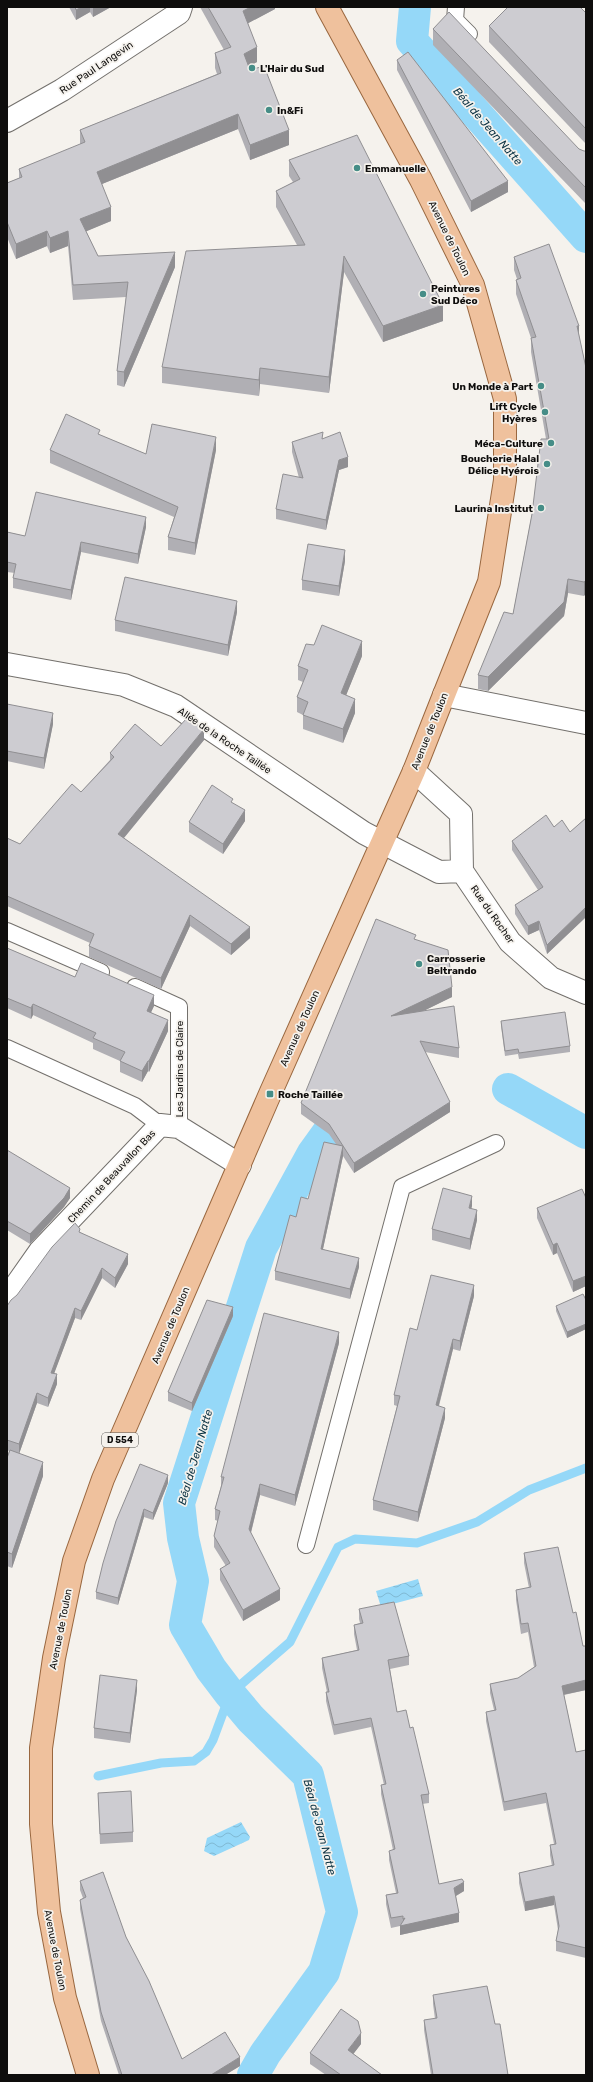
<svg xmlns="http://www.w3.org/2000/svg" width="593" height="2082" font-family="Rubik,sans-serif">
<defs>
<pattern id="water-waves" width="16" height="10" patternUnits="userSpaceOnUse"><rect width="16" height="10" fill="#95d8f8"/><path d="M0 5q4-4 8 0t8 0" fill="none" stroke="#7fb8d3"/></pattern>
</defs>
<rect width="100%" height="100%" fill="#f5f2ed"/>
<path fill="url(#water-waves)" d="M418,1579L423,1596L381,1607L376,1591Z
M241,1822L250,1837L249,1840L214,1856L204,1851L207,1838Z"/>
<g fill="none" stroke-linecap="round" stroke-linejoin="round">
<path stroke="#95d8f8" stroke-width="9" d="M98,1776L161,1763L194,1761L206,1752L213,1740L230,1694L290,1642L338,1547L355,1539L417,1543L477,1522L529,1490L586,1468"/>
<path stroke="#95d8f8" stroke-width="32" d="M415,7L412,41L586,237
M508,1089L586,1133
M253,2075L265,2054L324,1972L342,1912L308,1775L251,1719L230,1694L211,1669L185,1625L193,1581L183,1538L179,1503L261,1248L313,1153L344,1110L357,1100"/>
<defs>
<path id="lane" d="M456,7L455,20L469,34
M7,931L101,972
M135,987L179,1007V1127
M7,1048L135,1106L160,1125
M306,1545L402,1187L496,1143"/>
<path id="street" d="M7,121L62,90L179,13L181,7
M7,664L124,685L176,706L364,833L439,872L462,871
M444,695L586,723
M414,771L461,814L462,871
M462,871L510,942L551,978L586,993
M7,1298L40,1251L160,1125L179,1127L240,1165"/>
<path id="primary" d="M88,2075L65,1998L49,1912L41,1824V1748L54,1658L74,1561L103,1479L270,1094L414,771L444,695L489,582L505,480V399L473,285L421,180L327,7"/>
</defs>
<use href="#lane" stroke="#73706c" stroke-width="18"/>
<use href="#street" stroke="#73706c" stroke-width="24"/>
<use href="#primary" stroke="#99673f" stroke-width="24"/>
<use href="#lane" stroke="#fff" stroke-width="16"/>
<use href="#street" stroke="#fff" stroke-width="22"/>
<use href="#primary" stroke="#efc19d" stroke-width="22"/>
</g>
<path fill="#b0afb4" d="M69,7H111L93,17L90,12L76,20Z
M200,7H275V9L248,23L257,62L249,66L289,145L250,160L238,129L102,184L111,221L86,231L98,256L175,267L124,387L117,385V371L126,297L73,300L68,246L50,253L47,246L16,259L7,237V183L19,178V169L80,145V130L217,74L215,68V53L224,50Z
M586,13V144L489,42V26Z
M433,29L579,149L584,151H586V204L433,45Z
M397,60L508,192L471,212L397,70Z
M289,160L443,321L383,342L344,272L329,393L260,384L259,396L162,383V367L297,245L276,207V191L293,182L289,176Z
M514,257L579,335L586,368V593L584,596L568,593L564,616L488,691L478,689V675L513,614L546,439L531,352V338L516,294V280L517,279L514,270Z
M100,435L146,454L216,450L195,555L168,550V537L174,517L50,463V450Z
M323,439L348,467L339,470L326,530L276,519V509L299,478L292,452V442Z
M146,527L138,564L81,552L71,600L13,588V578L15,573L7,572V532L25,536Z
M345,561L339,596L302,590V580Z
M237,612L228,656L115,631V620Z
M362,656L346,695L355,713L343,743L303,729V715L297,712V697L303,682L298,680V666Z
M7,704L53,724L44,769L7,761Z
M204,740L124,838L250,938L231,955L190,926L161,989L89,957V946L90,943L7,906V838L20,844L81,792L110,760V753Z
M233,803L245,821L223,854L189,832V822Z
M586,818V917L547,954L539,930L528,935L515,914V905L538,890L512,850V841L554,827L570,832Z
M416,940L452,997L423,1011L459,1048V1058L425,1052L450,1112L354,1173L343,1156L323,1249L359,1267L350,1299L275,1280V1271L296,1217L308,1199L336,1144L329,1134L301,1114V1103Z
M7,948L75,977L154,1006L151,1012L168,1031L149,1072L148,1071L142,1082L120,1072V1061L93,1049V1043L33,1015L31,1019L7,1008Z
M501,1021L570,1046V1052L519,1059L518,1054L505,1056L501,1026Z
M7,1150L70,1198L64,1207L30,1244L7,1230Z
M586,1198V1286L573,1292L557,1253L553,1255L537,1218V1208Z
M472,1206L471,1208L477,1220L470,1250L432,1240V1229Z
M80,1232L128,1264L115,1288L102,1278L81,1320L75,1318L54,1373L57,1384L48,1407L37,1403L19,1454L43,1476L12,1568L7,1566V1458L9,1451L7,1450V1306Z
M474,1296L460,1351L453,1349L439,1406L445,1418L418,1522L373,1510V1500L397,1406L394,1405V1395L417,1330Z
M586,1300V1329L567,1338L556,1311V1306Z
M233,1316L192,1411L168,1401V1392Z
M339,1343L295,1506L260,1495L251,1533L280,1600L243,1621L220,1580V1569L226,1566L214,1547V1536L218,1521L215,1520V1509L221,1486V1477Z
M168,1483L153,1520L144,1517L118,1605L96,1599V1592L116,1521Z
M524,1553L573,1613L583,1646H586V1690L564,1695L576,1752L586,1750V1958L556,1951V1941L558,1930L554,1905L525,1911L519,1883V1873L552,1866L550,1855V1845L554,1844L546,1803L504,1811L486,1721V1712L494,1710L490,1693V1684L518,1678L534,1667L528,1632L521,1634L516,1600V1590L529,1588L524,1563Z
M359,1609L409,1656V1665L390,1669L397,1712L410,1728L429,1794V1803L422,1804L439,1884L464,1891L456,1896L459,1922L400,1935V1926L391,1928L386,1904V1895L396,1893L389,1860V1851L393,1850L381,1794V1785H384L371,1727L334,1735L326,1701V1692H327L322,1668V1658L357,1650L354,1634V1625L360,1623L359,1619Z
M137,1690L130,1743L94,1738V1728Z
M98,1793L133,1832V1842L100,1844Z
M80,1881L126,1937L182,2059L240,2066L225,2075H119L101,2021L80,1909V1900L83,1898L80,1890Z
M433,1995L495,2024L508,2075H431L424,2030V2020L435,2019L433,2004Z
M361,2044L353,2054L382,2075H326L310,2064V2053Z"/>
<path fill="#908f92" d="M82,7H90V12L76,20V10Z
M93,7H111L93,17Z
M251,7H275V9L243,26V11Z
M257,47V62L244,69V54Z
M238,114V129L97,186V172Z
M289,130V145L250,160V145Z
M508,181V192L471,212V201Z
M111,207V221L80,234V219Z
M47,231V246L16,259V244Z
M68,231V246L50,253V238Z
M175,252V267L124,387V372Z
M344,256V272L329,393V377Z
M443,305V321L383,342V326Z
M577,326H579V340Z
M260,368V384L259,396V380Z
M216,437V450L195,555V543Z
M348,457V467L339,470L326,530V520L339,460Z
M146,517V527L138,564V554Z
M81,542V552L71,600V590Z
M345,550V561L339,596V586Z
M568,579V593L564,616L488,691V677Z
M586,580V593L584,596V582Z
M237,601V612L228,656V645Z
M362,641V656L341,708V693Z
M355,699V713L343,743V729Z
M53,713V724L44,769V758Z
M204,729V740L118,845V834Z
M245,810V821L223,854V844Z
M586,907V917L547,954V945Z
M190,915V926L161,989V978Z
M539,921V930L528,935V926Z
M250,927V938L231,955V944Z
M452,987V997L391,1027V1016Z
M154,995V1006L147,1021V1011Z
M33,1004V1015L31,1019V1008Z
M168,1020V1031L149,1072V1061Z
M148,1061V1071L142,1082V1071Z
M450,1102V1112L354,1173V1163Z
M343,1146V1156L321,1258V1249Z
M70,1188V1198L64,1207L30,1244V1234Z
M472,1196V1206L469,1218V1208Z
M477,1210V1220L470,1250V1239Z
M557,1243V1253L553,1255V1245Z
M128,1254V1264L115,1288V1278Z
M359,1258V1267L350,1299V1289Z
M102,1268V1278L81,1320V1311Z
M586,1276V1286L573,1292V1281Z
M474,1285V1296L460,1351V1341Z
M233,1307V1316L192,1411V1403Z
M75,1308V1318L51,1382V1373Z
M586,1324V1329L567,1338V1332Z
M339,1332V1343L295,1506V1495Z
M453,1339V1349L436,1416V1405Z
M57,1374V1384L48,1407V1398Z
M37,1393V1403L19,1454V1444Z
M445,1408V1418L418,1522V1512Z
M43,1462V1476L12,1568V1554Z
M168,1475V1483L153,1520V1513Z
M260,1484V1495L249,1540V1529Z
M144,1509V1517L118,1605V1598Z
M280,1589V1600L243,1621V1610Z
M137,1680V1690L130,1743V1733Z
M586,1680V1690L562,1695V1686Z
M464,1882V1891L454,1897V1888Z
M554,1896V1905L525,1911V1902Z
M459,1913V1922L400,1935V1926L403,1925V1919L405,1918Z
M361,2033V2044L348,2061V2050Z
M240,2057V2066L225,2075H211Z"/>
<path fill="#cdccd1" stroke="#908f92" d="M75,7H82L76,10Z
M208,7H251L243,11L257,47L244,54L250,70L264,66L289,130L250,145L238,114L97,172L111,207L80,219L98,256L175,252L124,372L117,371L128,282L73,285L68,231L50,238L47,231L16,244L7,222V183L22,177L19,169L85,142L80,130L221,73L215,53L231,47Z
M508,7H580L586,13V129L489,26Z
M449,12L579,149L584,151H586V188L433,29Z
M408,52L508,181L471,201L397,60Z
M357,135L443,305L383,326L344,256L329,377L260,368L259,380L162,367L186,251L305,245L276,191L300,179L289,160Z
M549,244L579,326H577L586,368V580L584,582L568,579L564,602L488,677L478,675L504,612L513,614L532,514L541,439H549L531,338L536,337L516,280L521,278L514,257Z
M66,414L100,430L98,434L146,454L152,424L216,437L195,543L168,537L178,507L50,450Z
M323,432L322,439L340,432L348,457L339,460L326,520L276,509L283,474L303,478L292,442Z
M36,492L146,517L138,554L81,542L71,590L13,578L16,564L7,562V532L25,536Z
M308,544L345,550L339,586L302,580Z
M125,577L237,601L228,645L115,620Z
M322,625L362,641L341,693L355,699L343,729L303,715L308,702L297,697L308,670L298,666L306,644L314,645Z
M7,704L53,713L44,758L7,751Z
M187,718L204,729L118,834L250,927L231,944L190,915L161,978L89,946L94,934L7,896V838L20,844L72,784L81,792L114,757L110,753L135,724L161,746Z
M212,785L233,799L231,802L245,810L223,844L189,822Z
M546,815L554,827L562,820L570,832L586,818V907L547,945L539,921L528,926L515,905L543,887L512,841Z
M376,919L416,935L414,939L448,950L452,987L391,1016L454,1006L459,1048L420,1041L450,1102L354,1163L329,1124L301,1103Z
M7,948L75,977L81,963L154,995L147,1011L168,1020L149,1061H148L142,1071L120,1061L125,1052L93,1038L96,1033L33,1004L31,1008L7,998Z
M565,1012L570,1046L519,1053L518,1049L505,1051L501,1021Z
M324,1142L343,1146L321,1249L359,1258L350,1289L275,1271L290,1215L296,1217L301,1197L308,1199Z
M7,1150L70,1188L64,1198L30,1234L7,1221Z
M443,1188L472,1196L469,1208L477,1210L470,1239L432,1229Z
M582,1189L586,1198V1276L573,1281L557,1243L553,1245L537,1208Z
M75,1223L80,1229L79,1232L128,1254L115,1278L102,1268L81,1311L75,1308L51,1373L57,1374L48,1398L37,1393L19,1444L7,1440V1306L11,1300L17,1295L52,1247Z
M431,1275L474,1285L460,1341L453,1339L436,1405L445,1408L418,1512L373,1500L400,1396L394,1395L410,1328L417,1330Z
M583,1294L586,1300V1324L567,1332L556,1306Z
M207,1300L233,1307L192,1403L168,1392Z
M264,1313L339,1332L295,1495L260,1484L249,1529L280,1589L243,1610L220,1569L230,1563L214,1536L220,1511L215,1509L224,1477H221Z
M10,1450L43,1462L12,1554L7,1552V1458Z
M140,1464L168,1475L153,1513L144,1509L118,1598L96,1592L103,1563L116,1521Z
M558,1547L573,1613L576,1612L583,1646H586V1680L562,1686L576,1752L586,1750V1948L556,1941L559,1926L554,1896L525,1902L519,1873L554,1865L550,1845L556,1844L546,1793L504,1802L486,1712L496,1710L490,1684L518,1678L536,1666L528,1623L521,1624L516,1590L531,1587L524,1553Z
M394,1602L409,1656L388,1660L397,1712L406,1710L410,1728L413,1727L429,1794L421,1795L439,1884L462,1879L464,1882L454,1888L459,1913L400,1926L405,1918L403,1919V1916L391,1918L386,1895L398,1893L389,1851L395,1849L381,1785L386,1784L371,1718L334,1725L326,1692H329L322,1658L359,1650L354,1625L363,1623L359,1609Z
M100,1675L137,1680L130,1733L94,1728Z
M131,1791L133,1832L100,1834L98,1793Z
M103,1872L126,1937L149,1981L182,2059L225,2032L240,2057L211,2075H122L101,2012L80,1900L86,1897L80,1881Z
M487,1986L495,2024H500L508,2075H433L424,2020L437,2018L433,1995Z
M341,2009L358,2021L361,2033L348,2050L382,2075H341L310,2053Z"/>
<g fill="#468d87" stroke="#f5f2ed" stroke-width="1.5">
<circle cx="252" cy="68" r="4"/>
<circle cx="269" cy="110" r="4"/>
<circle cx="357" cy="168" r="4"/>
<circle cx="423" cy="294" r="4"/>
<circle cx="541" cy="386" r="4"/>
<circle cx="545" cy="412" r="4"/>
<circle cx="551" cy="443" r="4"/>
<circle cx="547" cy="464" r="4"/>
<circle cx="541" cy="508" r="4"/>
<circle cx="419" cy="964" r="4"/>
<rect x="266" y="1090" width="8" height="8" rx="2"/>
</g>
<g text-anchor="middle" stroke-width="3.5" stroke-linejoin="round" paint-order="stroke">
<rect fill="#f5f2ed" stroke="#535250" stroke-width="1" x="102" y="1433" width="36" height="14" rx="3"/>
<g font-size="9" font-weight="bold" fill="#0e0d0c">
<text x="120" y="1443">D 554</text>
</g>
<g font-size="10" fill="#0e0d0c" stroke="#f5f2ed">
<text transform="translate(96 67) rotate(-34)" y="4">Rue Paul Langevin</text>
<text transform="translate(450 238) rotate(64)" y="4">Avenue de Toulon</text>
<text transform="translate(429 731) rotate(-68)" y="4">Avenue de Toulon</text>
<text transform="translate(225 740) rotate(34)" y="4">Allée de la Roche Taillée</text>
<text transform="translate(493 914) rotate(55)" y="4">Rue du Rocher</text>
<text transform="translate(299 1028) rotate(-66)" y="4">Avenue de Toulon</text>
<text transform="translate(179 1069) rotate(-90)" y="4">Les Jardins de Claire</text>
<text transform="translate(111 1176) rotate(-47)" y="4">Chemin de Beauvallon Bas</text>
<text transform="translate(170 1325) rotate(-67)" y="4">Avenue de Toulon</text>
<text transform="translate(60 1629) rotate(-79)" y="4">Avenue de Toulon</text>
<text transform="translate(56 1950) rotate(79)" y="4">Avenue de Toulon</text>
</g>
<g font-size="10" font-weight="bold" fill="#0e0d0c" stroke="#f5f2ed" text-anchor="start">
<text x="260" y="72">L'Hair du Sud</text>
<text x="277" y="114">In&amp;Fi</text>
<text x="365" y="172">Emmanuelle</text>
<text x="431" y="292">Peintures<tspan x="431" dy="12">Sud Déco</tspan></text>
<text x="533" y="390" text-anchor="end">Un Monde à Part</text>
<text x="537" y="410" text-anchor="end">Lift Cycle<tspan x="537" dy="12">Hyères</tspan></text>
<text x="543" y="447" text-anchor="end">Méca-Culture</text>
<text x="539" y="462" text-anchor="end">Boucherie Halal<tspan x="539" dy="12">Délice Hyérois</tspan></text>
<text x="533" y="512" text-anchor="end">Laurina Institut</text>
<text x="427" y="962">Carrosserie<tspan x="427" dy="12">Beltrando</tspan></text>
<text x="278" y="1098">Roche Taillée</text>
</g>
<g font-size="11" font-style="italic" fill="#093142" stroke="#f5f2ed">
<text transform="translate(488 126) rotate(49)" y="4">Béal de Jean Natte</text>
<text transform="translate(195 1457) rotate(-74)" y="4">Béal de Jean Natte</text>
<text transform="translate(320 1827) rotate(75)" y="4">Béal de Jean Natte</text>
</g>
</g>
<rect width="593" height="2082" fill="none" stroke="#0e0d0c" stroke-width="16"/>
</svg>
